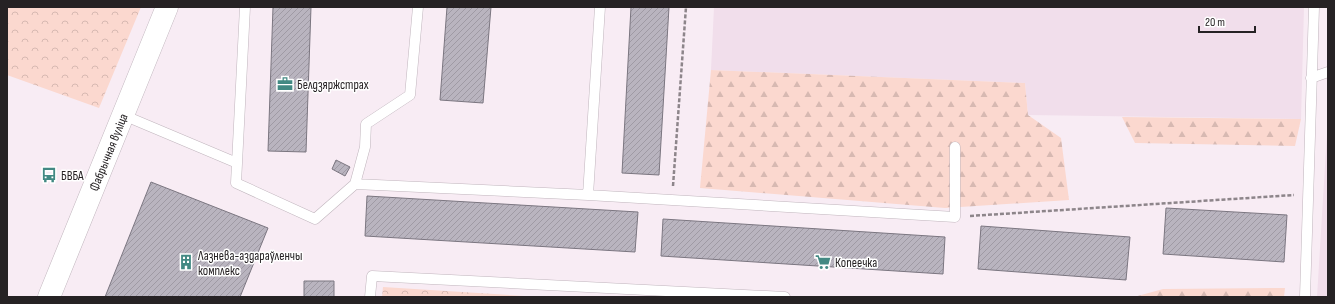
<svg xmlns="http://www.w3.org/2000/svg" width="1335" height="304" font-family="'Sofia Sans Condensed',sans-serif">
<defs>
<pattern id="forest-firs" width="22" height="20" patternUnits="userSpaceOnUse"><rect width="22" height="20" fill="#fbd8cf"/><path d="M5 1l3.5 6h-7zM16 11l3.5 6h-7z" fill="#d7b9b2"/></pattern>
<pattern id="park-crowns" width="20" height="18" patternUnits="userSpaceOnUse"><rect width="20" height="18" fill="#fbd8cf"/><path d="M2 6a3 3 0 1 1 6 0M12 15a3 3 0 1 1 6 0" fill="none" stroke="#d7b9b2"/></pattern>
<pattern id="building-hatch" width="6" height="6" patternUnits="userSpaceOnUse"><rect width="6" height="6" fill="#b9b4bf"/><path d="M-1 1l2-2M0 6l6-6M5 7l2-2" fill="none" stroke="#9f9aa4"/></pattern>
</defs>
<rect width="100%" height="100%" fill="#f8ecf4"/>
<path fill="#f1deeb" d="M714,7H1304L1301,119L1028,115L1025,83L711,70Z
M1328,117V297H1317Z"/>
<path fill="url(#forest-firs)" d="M711,70L1025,83L1028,115L1061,138L1069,200L945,208L700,188Z
M1122,117L1301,119L1295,146L1135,143Z
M1285,288L1284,297H1134L1163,289Z"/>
<path fill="url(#park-crowns)" d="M7,7H141L99,108L7,75Z
M383,287L540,297H382Z"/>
<path fill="url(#building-hatch)" stroke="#7b7680" d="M273,7H311L306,152L268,151Z
M447,7H491L483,103L440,100Z
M631,7H669L659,175L622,173Z
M336,160L350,167L345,176L332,169Z
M151,182L268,228L240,297H105Z
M367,196L638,212L635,252L365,236Z
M1166,208L1287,215L1284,262L1163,254Z
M663,219L945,237L943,274L661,256Z
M981,226L1130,237L1126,280L978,269Z
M304,281H334V297H304Z"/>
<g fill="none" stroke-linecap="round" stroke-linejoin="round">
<defs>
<path id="service" d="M245,7L236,183L315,219L355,184
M418,7L410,95L366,124L365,147L355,184L588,195L955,217V147
M1311,78L1328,72
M123,115L237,163
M588,195L600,7
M370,297L372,276L785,297
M1305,297L1314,7"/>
<path id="secondary" d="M49,297L167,7"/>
</defs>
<use href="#service" stroke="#c0b5bd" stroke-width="11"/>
<use href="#secondary" stroke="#c0b5bd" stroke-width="23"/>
<path stroke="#8d858a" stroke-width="2.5" stroke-dasharray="4 2" stroke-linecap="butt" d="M673,186L686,7
M970,216L1294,195"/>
<use href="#service" stroke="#fff" stroke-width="10"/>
<use href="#secondary" stroke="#fff" stroke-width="22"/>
</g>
<defs>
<symbol id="office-bare" viewBox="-9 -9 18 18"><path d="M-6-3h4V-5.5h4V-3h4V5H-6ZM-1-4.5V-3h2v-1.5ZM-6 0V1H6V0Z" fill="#428983" stroke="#fff" stroke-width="2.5" paint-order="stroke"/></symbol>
<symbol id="bus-bare" viewBox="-9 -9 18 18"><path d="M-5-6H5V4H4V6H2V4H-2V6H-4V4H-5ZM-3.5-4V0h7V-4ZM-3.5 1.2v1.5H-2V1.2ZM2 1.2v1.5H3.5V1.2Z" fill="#428983" stroke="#fff" stroke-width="2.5" paint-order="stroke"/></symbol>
<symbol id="building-bare" viewBox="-9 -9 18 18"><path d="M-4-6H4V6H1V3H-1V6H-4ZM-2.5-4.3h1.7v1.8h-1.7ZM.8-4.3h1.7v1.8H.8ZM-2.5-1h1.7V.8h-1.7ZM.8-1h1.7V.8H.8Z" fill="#428983" stroke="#fff" stroke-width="2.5" paint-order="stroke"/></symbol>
<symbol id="supermarket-bare" viewBox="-9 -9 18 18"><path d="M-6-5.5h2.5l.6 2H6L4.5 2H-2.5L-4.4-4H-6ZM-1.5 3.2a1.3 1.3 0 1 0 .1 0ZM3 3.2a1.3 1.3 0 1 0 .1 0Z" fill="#428983" stroke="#fff" stroke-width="2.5" paint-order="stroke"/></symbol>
</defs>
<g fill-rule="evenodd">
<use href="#office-bare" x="274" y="73" width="22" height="22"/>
<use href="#bus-bare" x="38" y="164" width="22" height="22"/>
<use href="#building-bare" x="175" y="251" width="22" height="22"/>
<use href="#supermarket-bare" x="812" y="251" width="22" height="22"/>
</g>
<g text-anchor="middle" stroke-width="3" stroke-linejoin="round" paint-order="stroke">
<g font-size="13" fill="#262224" stroke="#fff" text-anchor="start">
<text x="297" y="89">Белдзяржстрах</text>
<text x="61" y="180">БВБА</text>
<text x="198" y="260">Лазнева-аздараўленчы<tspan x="198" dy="15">комплекс</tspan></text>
<text x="835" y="267">Копеечка</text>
</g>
<g font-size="13" fill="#262224" stroke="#fff">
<text transform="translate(108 152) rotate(-68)" y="5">Фабрычная вуліца</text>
</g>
</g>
<rect width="1335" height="304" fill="none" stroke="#262224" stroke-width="16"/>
<path d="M1199 26v6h56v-6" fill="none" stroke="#262224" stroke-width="2"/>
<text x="1205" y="26" font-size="12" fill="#262224" stroke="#ffffff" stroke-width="3" paint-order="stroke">20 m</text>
</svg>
